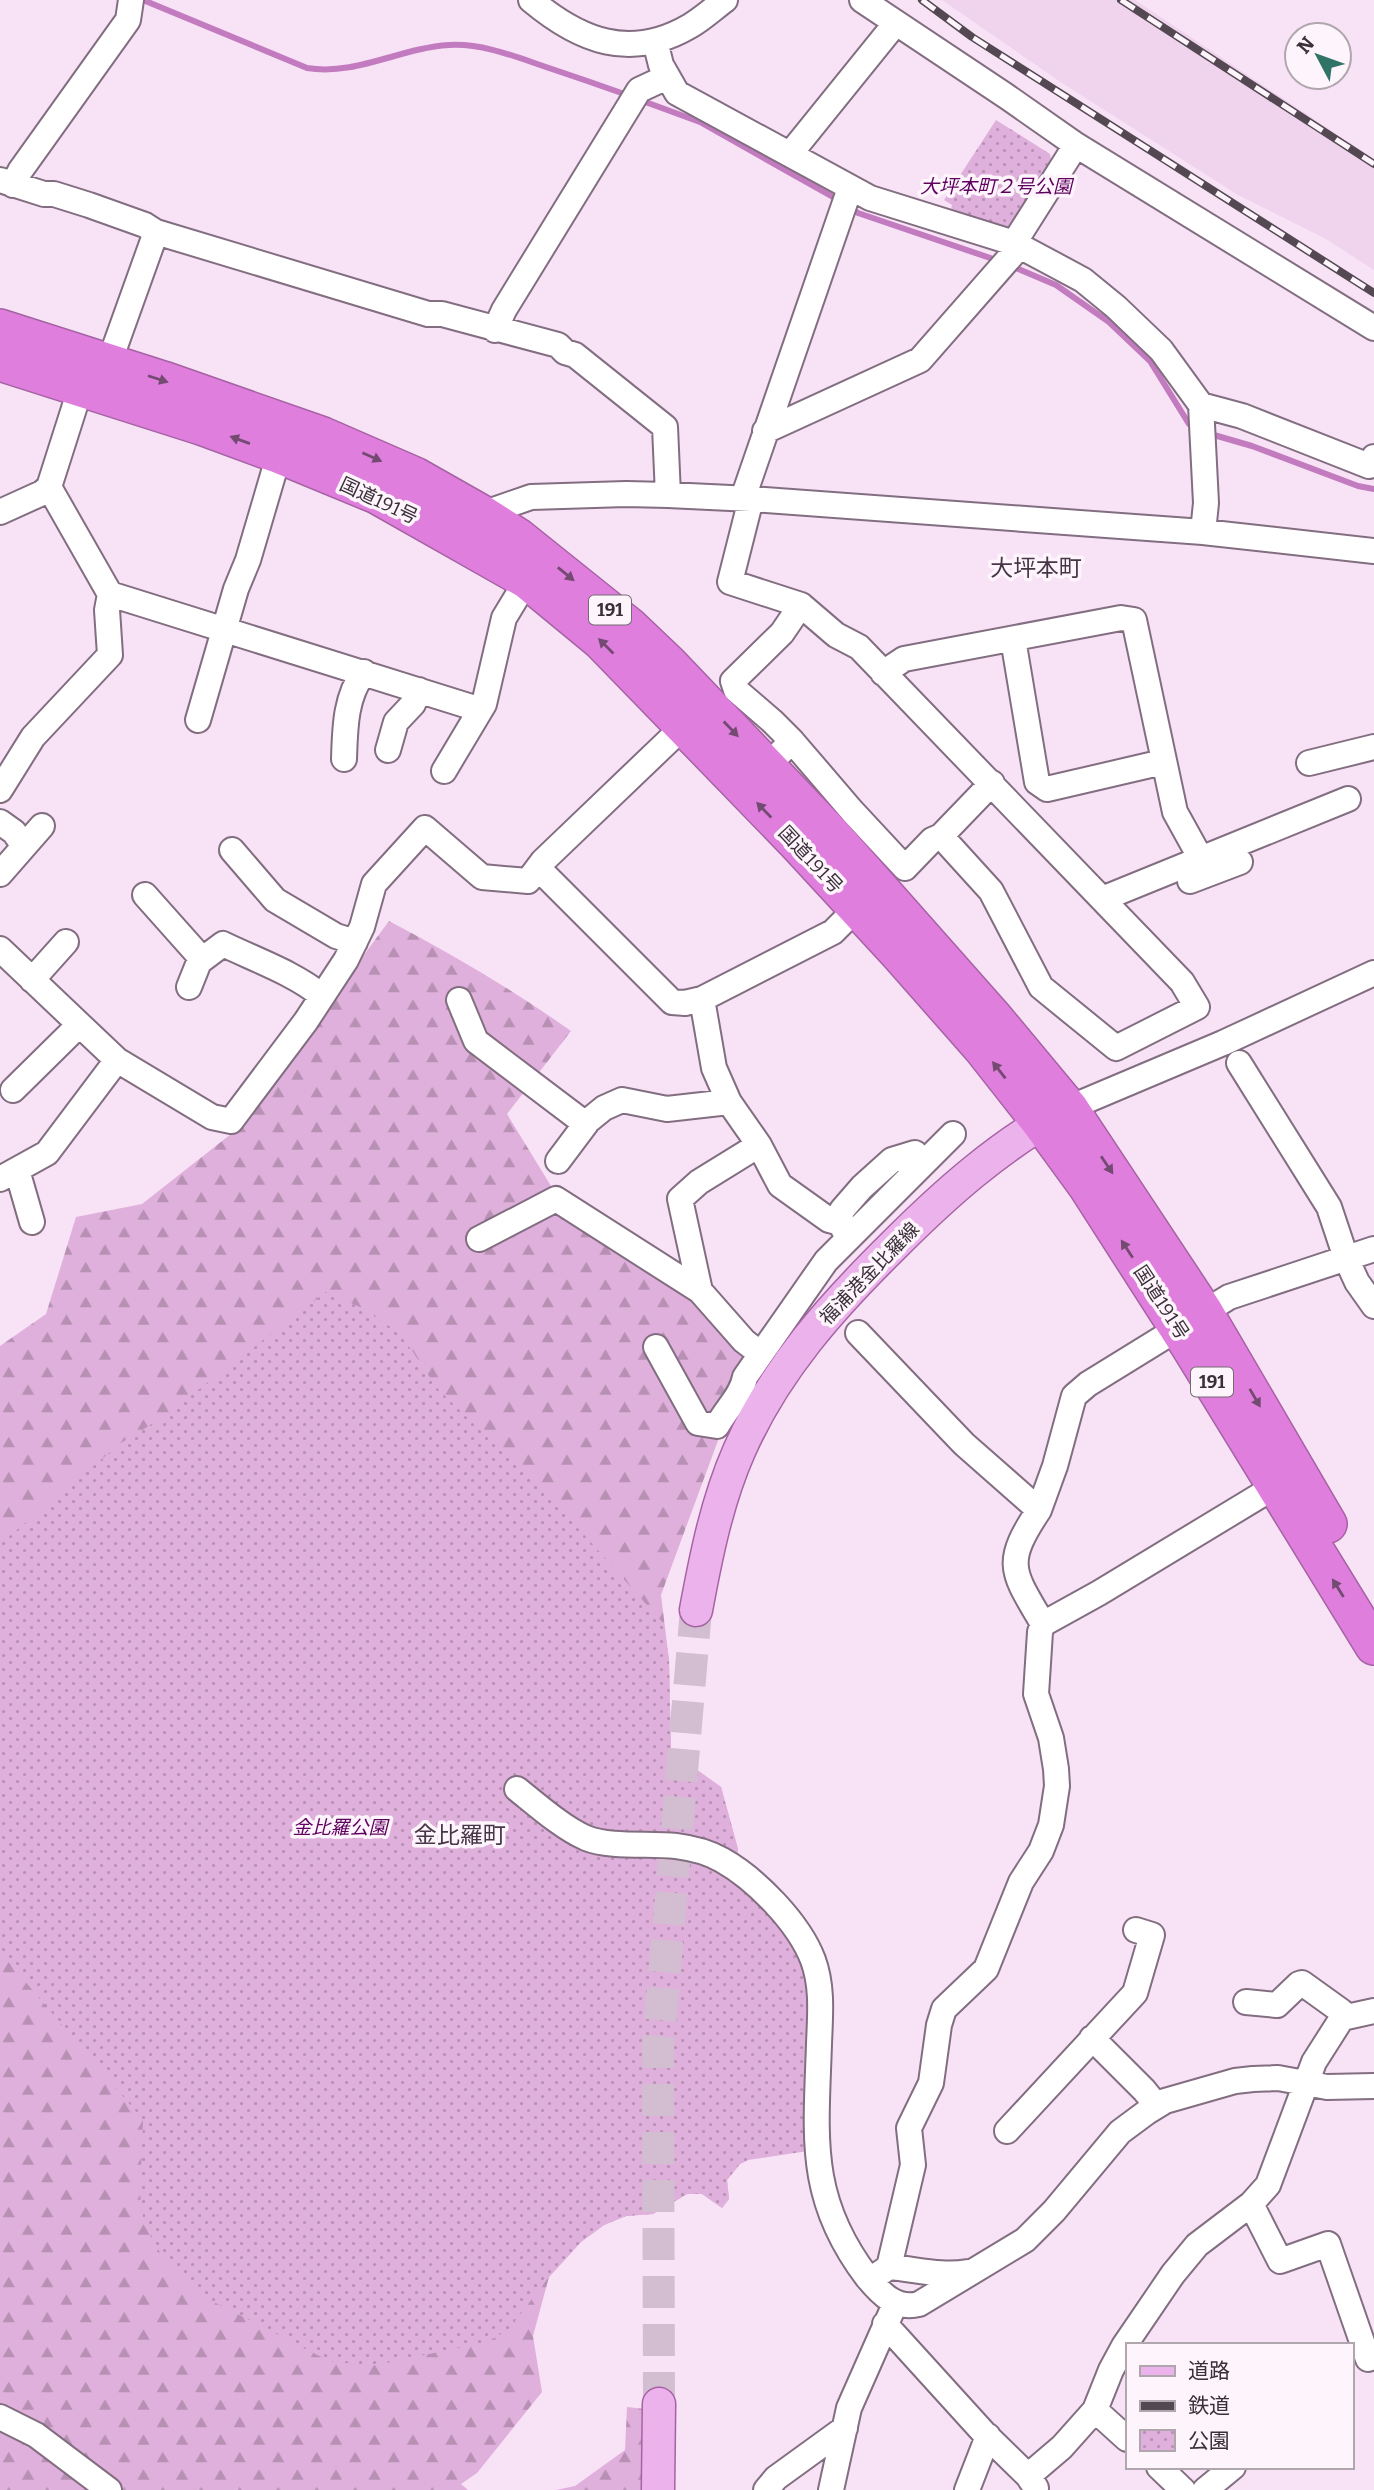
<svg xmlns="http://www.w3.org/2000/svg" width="1374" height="2490" font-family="Bitter,'Noto Sans JP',serif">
<defs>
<pattern id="forest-firs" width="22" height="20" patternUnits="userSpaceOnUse" patternTransform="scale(1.75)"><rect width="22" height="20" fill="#e0b0dd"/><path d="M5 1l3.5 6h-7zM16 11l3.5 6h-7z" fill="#b790b4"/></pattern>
<pattern id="park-dots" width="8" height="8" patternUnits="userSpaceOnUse" patternTransform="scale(1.75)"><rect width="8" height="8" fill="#e0b0dd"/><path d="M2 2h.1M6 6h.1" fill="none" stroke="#b790b4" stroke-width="1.8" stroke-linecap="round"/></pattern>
</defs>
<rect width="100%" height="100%" fill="#f8e2f6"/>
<path fill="#f0d4ee" d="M942,0H1135L1374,159V270L1326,239L1238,195L1062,83Z"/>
<path fill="url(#forest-firs)" d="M389,921C452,954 513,990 571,1031L507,1114L551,1186L698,1302L747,1362L661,1595L669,1660L671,1751L721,1787L738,1849L734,1877L748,2160L740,2164L727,2180L729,2199L722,2208L702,2194H687L653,2214L626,2216L604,2225L581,2242L549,2277L533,2336L542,2392L477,2473L461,2484L468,2490H0V1346L46,1314L76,1217L142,1204L231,1134Z
M627,2407L645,2409L642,2490H556L575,2486L625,2450Z"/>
<path fill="url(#park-dots)" d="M996,120L1050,154L1052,164L1016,223L1003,229L951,210L952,205L944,200Z
M326,1292L362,1308L398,1332L413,1352L437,1388L562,1510L663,1623L669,1660L671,1752L721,1787L738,1849L734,1877C755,1897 779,1917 794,1942C803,1956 806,1973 809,1989L808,2151L748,2160L740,2164L727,2180L729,2199L722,2208L702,2194H687L653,2214L626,2216L604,2225L581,2242L549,2277L508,2330L487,2342L371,2366L329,2361L210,2300L166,2263L144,2224L140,2194L143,2120L0,1952V1544L121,1443L160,1419Z"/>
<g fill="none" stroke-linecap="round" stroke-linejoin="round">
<path stroke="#c27bbf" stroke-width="6" d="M143,0L307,68C356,76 400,48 449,45C481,43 514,56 543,66C573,76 602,86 630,96
M640,100L700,122L840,201
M849,207L858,213L999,261
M1009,265L1056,285L1109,322L1150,361L1189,424L1197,428
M1207,433L1252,446L1358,486L1374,489"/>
<path stroke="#d2bed0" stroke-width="32" stroke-dasharray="32 16" stroke-linecap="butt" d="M659,2404L658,2047L696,1610"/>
<defs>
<path id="minor" d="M531,0C580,41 630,61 690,26C702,19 713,9 725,0
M862,0L1006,96L1076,145L1374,328
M655,41L661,65L677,93L870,198L1014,243L1083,280L1116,307L1161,350L1201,405L1206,503L1203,532
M790,154L895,24
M0,180L44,194H54L89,205L145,225L156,232L428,314H442L558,345L565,352L575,355L665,427L668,495
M13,185L20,171L128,20L131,0
M495,330L504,310L639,90L667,77
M109,363L156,232
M1201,405L1242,416L1369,466L1374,457
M765,431L920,360L1012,255L1014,243L1076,145
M743,498L850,188
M751,499L730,582L801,605L836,635L859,647L1182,982L1197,1007L1116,1048L1041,987L991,891L941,836
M0,512L42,493L49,487L85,374
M477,521L482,514L531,497L626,494L668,495L751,499L1203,532L1374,551
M110,594L478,709
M1013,639L1037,782L1047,789L1163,762
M883,673L904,659L1121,618L1134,620L1175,812L1201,859
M198,720L236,589L248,560L283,441
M792,741L852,811L905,868L932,840L941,836L992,783
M388,750L396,722L413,704L419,690
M780,753L792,741L772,721L736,690L733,681L782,633L801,605
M344,759C345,729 345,697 364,672
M1309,763L1374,747
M444,771L484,704L504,618L527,580
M0,790L33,737L110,655L107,610L110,594L49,487
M0,822L14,832L24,846
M232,850L275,900L336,936L355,942
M538,868L672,1002L685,1003L702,999L833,932L857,908
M0,874L42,826
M1190,881L1240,862
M145,895L202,959
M1102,899L1348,799
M0,949L117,1060L212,1117L231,1121L306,1021L346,960L362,927L374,884L425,828L482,877L528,881L543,861L684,726
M32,980L66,942
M189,987L199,962L223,944C256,960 294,973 322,996
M702,999L714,1068L729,1102L759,1145L780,1185L829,1220L840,1223
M459,1000L476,1041L583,1122L588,1121L604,1108L622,1100L667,1109L729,1102
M1239,1063L1329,1207L1346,1258L1357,1282L1374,1306
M13,1090L79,1025
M1069,1108L1223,1043L1374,973
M558,1161L588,1121
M17,1170L32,1222
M0,1179L47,1153L117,1060
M847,1235L839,1222L842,1210L862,1187L892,1160L915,1153
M479,1239L556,1199L700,1291L744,1341L761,1354
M700,1291L680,1199L699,1182L759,1145
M858,1333L964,1444L1039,1510C1003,1564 1012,1571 1043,1624L1040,1632L1036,1694L1051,1738L1056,1769L1057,1786L1051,1825L1041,1851L1021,1882L986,1969L944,2009L939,2025L931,2083L909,2128L913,2165L889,2267L870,2280
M656,1347L698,1423L717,1426C726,1409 742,1395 745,1377L826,1261L953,1134
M1039,1510L1055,1466L1074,1396L1088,1384L1229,1297L1374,1249
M1043,1624L1099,1593L1289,1478
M517,1789C537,1805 563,1828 586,1838C611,1848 649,1843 676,1846C692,1848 708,1852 722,1860C756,1879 799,1923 813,1960C823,1987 820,2016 819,2044C816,2137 807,2198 867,2277C881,2294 896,2310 919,2304L1025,2240L1054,2211L1120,2132L1147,2112L1165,2101L1235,2081L1253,2079L1278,2078L1327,2087L1374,2086
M1246,2002L1277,2005L1299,1984L1302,1983L1341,2011L1346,2017
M1092,2038L1144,2090L1157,2106
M1007,2131L1135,1993L1152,1935L1136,1930
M1251,2204L1280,2261L1328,2244L1368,2359
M889,2267C915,2269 942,2277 968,2272
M885,2324L984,2433L1028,2476L1036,2488
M1095,2410L1127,2439
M0,2417L36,2435L109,2490
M1159,2467L1183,2490
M1028,2476L1062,2447L1095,2410L1111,2370L1124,2346L1173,2274L1197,2245L1251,2204L1268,2185L1314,2062L1342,2018L1374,2011
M766,2490L776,2478L845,2428
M831,2490L849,2408L891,2313
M967,2490L988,2436
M1205,2490L1233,2467"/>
<path id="major" d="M696,1610C706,1556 717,1501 739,1451C775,1369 832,1306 895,1244C946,1193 998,1147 1061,1112
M658,2490L659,2404"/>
<path id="highway" d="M0,328L163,380L323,436L415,476L482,514L518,537L629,626L670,665L834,837L995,1019L1069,1108L1204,1312L1328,1524
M0,362L201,426L280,455L377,495L527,580L601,641L794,840L901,956L982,1048L1041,1123L1087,1186L1189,1345L1374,1646"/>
</defs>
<use href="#minor" stroke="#826e80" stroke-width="28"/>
<use href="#major" stroke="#a563a3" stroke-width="35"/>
<use href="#highway" stroke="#a563a3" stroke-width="40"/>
<use href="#minor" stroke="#fff" stroke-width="24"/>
<use href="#major" stroke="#ecb2eb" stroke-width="32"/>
<use href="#highway" stroke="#df7edd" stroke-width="37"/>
<defs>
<path id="rail" d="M922,0L972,37L1374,293
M1121,0L1374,164"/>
</defs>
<use href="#rail" stroke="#544953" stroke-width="8"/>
<use href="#rail" stroke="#fdf4fc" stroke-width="5" stroke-dasharray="16" stroke-linecap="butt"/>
</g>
<defs><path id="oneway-solid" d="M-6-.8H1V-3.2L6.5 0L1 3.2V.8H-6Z" transform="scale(1.75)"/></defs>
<g fill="#734b72">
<use href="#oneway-solid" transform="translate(158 379) rotate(18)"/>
<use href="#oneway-solid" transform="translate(240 440) rotate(-160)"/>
<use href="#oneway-solid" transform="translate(372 457) rotate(24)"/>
<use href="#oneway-solid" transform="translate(566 574) rotate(39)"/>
<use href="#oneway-solid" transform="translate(606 646) rotate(-135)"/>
<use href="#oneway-solid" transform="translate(731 729) rotate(46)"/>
<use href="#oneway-solid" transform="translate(764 810) rotate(-134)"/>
<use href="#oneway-solid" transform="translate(999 1070) rotate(-128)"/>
<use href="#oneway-solid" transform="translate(1107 1165) rotate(56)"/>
<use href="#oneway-solid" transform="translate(1127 1249) rotate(-123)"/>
<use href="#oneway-solid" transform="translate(1255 1398) rotate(60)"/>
<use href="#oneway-solid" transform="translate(1338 1588) rotate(-122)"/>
</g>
<g text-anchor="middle" stroke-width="7" stroke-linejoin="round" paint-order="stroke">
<g fill="#fdf4fc" stroke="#746b73" stroke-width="2">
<rect x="589" y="595.5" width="42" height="29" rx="5"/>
<rect x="1191" y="1367.5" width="42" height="29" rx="5"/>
</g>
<g font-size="18" font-weight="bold" fill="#393038">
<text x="610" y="616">191</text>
<text x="1212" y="1388">191</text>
</g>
<g font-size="19" font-style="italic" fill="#5f015f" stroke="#fdf4fc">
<text x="996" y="193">大坪本町２号公園</text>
<text x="340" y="1834">金比羅公園</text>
</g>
<g font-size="19" fill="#393038" stroke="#fdf4fc">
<text transform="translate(379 500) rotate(25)" y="7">国道191号</text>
<text transform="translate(811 859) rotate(47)" y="7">国道191号</text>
<text transform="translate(869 1273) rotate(-46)" y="7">福浦港金比羅線</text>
<text transform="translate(1162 1302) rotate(57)" y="7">国道191号</text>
</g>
<g font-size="23" fill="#473646" stroke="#fdf4fc">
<text x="1036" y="576">大坪本町</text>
<text x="460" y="1843">金比羅町</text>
</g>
</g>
<rect x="1126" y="2343" width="228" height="126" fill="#fdf4fc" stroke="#afa6ae" stroke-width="2"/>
<rect x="1140" y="2366" width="35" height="10" fill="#ecb2eb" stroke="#afa6ae" stroke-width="2"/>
<text x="1188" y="2378" font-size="21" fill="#393038">道路</text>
<rect x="1140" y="2401" width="35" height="10" fill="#544953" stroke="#afa6ae" stroke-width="2"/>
<text x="1188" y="2413" font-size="21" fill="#393038">鉄道</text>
<rect x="1140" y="2430" width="35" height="21" fill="url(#park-dots)" stroke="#afa6ae" stroke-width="2"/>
<text x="1188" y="2448" font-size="21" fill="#393038">公園</text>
<g transform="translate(1318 56) rotate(311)"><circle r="33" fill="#fdf4fc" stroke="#afa6ae" stroke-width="2"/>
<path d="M0-5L12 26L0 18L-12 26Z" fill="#307467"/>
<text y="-10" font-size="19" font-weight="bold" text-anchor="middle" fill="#393038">N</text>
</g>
</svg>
